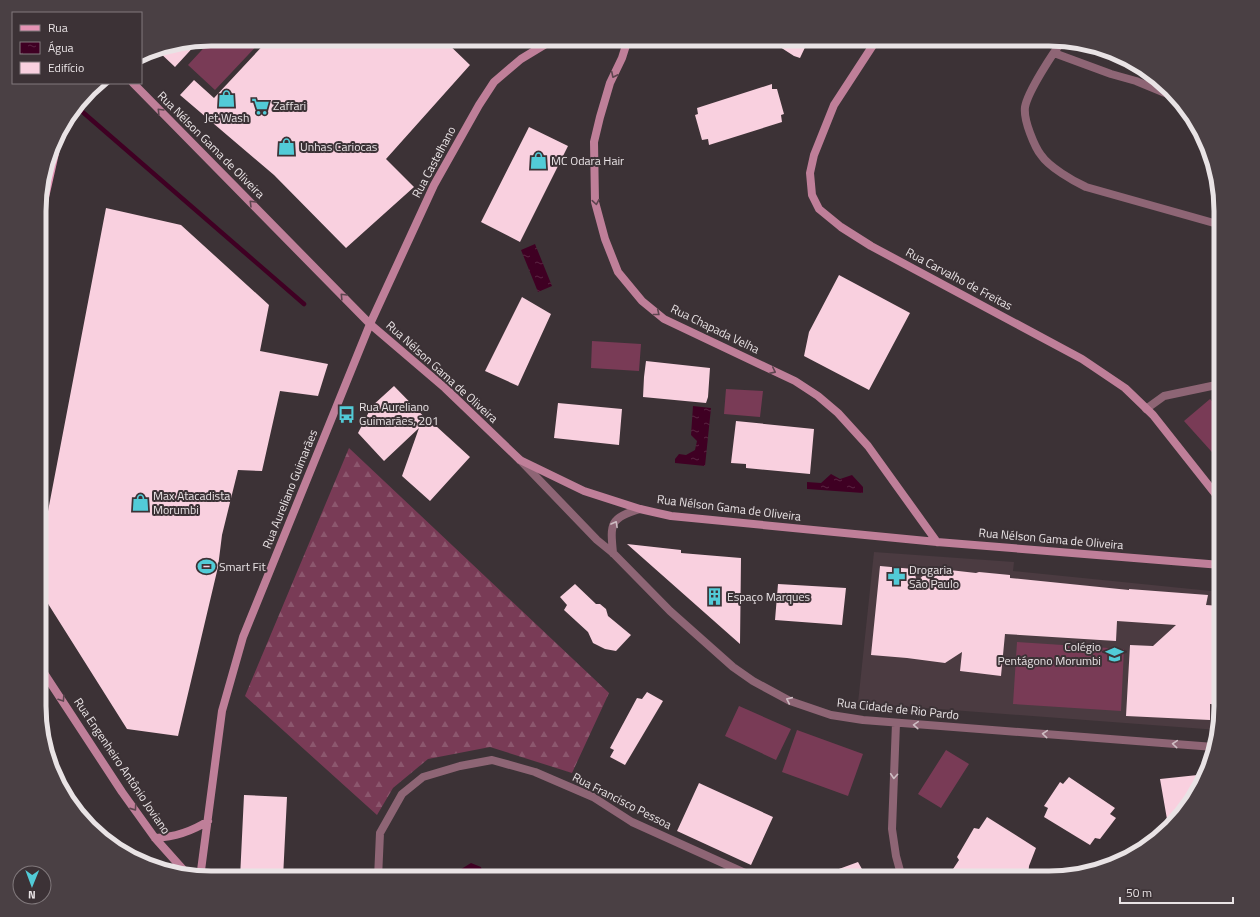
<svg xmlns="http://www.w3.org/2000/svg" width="1260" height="917" font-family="'Titillium Web',sans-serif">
<defs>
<pattern id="forest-firs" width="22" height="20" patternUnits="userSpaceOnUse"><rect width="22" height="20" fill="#793b56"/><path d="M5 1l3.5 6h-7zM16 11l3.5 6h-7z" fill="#8c576e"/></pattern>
<pattern id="water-ripples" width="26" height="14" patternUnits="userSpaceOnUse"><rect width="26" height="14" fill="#3f0023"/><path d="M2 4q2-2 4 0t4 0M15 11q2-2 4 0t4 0" fill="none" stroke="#5b2543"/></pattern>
</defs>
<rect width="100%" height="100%" fill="#3c3236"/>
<path fill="#4b3b41" d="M874,552L1014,562L1013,571L1221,592V717L1218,730L858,703Z"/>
<path fill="url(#forest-firs)" d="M349,448L609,693L572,773L490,747L428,759L393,788L377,815L245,696Z"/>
<path fill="#793b56" d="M212,39H263L215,90L188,65Z
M592,341L641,344L639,371L591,368Z
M726,389L763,391L760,417L724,414Z
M1210,399L1221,411V460L1220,461L1184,421Z
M1017,642L1124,649L1121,711L1013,704Z
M739,706L791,729L776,760L725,736Z
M797,730L863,754L848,796L782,772Z
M946,750L969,764L941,808L918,794Z"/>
<path fill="url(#water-ripples)" d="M535,244L552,286L538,292L521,250Z
M693,406L711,408L705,466L675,463V459L679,454L686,455L695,450L697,441L691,435Z
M831,474L840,479L852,475L863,487V493L807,489V482L821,483Z
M471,863L481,867L483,874L482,878H438L448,870L453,874Z"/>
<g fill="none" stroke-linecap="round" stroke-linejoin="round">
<path stroke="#3f0023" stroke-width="4.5" d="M78,108L304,304"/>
</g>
<path fill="#f9d0df" d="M269,39H443L470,65L386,159L414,187L346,248L274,175L180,95L194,80L214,98Z
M787,39H809L800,58L794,56L780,47Z
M198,42L175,67L157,50L174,46Z
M772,84V89H777L784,114L781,115L782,122L709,145L708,139L702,140L695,115L698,114L697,108Z
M529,127L568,146L520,242L481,222Z
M106,208L181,225L269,305L260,351L328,364L318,396L280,391L262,471L238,470L222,535L218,567L178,736L127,729L40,591V553Z
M839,275L910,313L869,390L804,356L809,332Z
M522,297L551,314L518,386L485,371Z
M646,361L710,368L708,397L706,403L643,397L644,377Z
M394,386L434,427L436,426L470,457L430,501L402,476L419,428L384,461L358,433L372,406Z
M558,403L622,409L619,445L554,438Z
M736,421L814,429L810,474L746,468V464L731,463Z
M627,544L681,550V553L741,558L740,644Z
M880,566L913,569L917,581L932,568L976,573L979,572L1010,575V578L1129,590V589L1208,595L1206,605L1221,606V705L1210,704V720L1126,716L1130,645L1153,646L1176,625L1117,621L1116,641L1005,634L1001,676L960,671L962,652L945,663L907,658L871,655Z
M575,584L596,604H600L606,609L608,616L631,635L616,651L605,649L593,643L588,632L564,610L567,605L560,597Z
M778,584L846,588L842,625L775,620Z
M647,692L663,701L625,765L610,757L614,750L610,748L637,698L642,699Z
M1207,774L1185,811L1168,825L1160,779Z
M1069,777L1115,808L1110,814L1116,818L1100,839L1095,838L1090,845L1044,817L1048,808L1044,806L1060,782L1063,784Z
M699,783L773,817L751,865L677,831Z
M244,795L287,797L283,878H240Z
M987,817L1036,848L1029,866L1028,878H947L959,860L957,857L974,828L979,829Z
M858,862L867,878H818L817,877Z"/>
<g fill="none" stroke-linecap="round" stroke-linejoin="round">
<path stroke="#8e6575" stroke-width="8" d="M1063,40C1053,53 1028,91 1025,107C1024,115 1027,125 1030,133C1033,141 1036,149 1041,155C1049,167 1073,181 1086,187L1221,225
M1054,53L1111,74L1136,81L1170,95
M1146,409L1164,396L1221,384
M520,460L597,540L613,553L670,611L733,667L753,681L790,701L831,715L863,720L1214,747
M613,553C610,523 610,518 640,509
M896,723L892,829L896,856L902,878
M378,878L380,833L402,794L423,777L460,766L492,760L535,772L593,797L632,822L756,878"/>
<path stroke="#bf7f99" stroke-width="8" d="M628,39L622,58L610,83L600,117L594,142L595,202L605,239L618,272L642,301L664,319L795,381L818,396L838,413L868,446L937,542
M877,39L834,105L814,155L810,173L812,195L819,209L841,227L871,246L1082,359L1125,388L1153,415L1221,501
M133,83L370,324L445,388L520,460L584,491L640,509L671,516L937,542L1221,565
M40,667L122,792L155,838L188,875
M155,838C175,837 191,832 208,821
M200,878L222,711L243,637L370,324L434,185L479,105L494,82L521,59L554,39"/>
<path stroke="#e493b4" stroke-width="10" d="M40,215L59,131"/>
</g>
<defs><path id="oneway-chevron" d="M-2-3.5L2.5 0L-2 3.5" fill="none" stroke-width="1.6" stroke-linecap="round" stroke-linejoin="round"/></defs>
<g stroke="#5d454f">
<use href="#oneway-chevron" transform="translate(614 75) rotate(116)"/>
<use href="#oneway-chevron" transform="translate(160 111) rotate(-134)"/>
<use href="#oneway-chevron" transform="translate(596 202) rotate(81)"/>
<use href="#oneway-chevron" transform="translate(252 203) rotate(-135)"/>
<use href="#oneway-chevron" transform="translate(343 296) rotate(-134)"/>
<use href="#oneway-chevron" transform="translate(657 313) rotate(39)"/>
<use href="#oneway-chevron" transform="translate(773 371) rotate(26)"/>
<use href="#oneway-chevron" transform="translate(62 699) rotate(57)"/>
<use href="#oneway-chevron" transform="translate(134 808) rotate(55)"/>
</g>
<g stroke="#cebdc3">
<use href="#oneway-chevron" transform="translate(615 524) rotate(-61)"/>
<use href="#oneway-chevron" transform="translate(789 700) rotate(-156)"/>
<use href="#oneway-chevron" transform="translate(916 725) rotate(-176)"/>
<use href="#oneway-chevron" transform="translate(1045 734) rotate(-175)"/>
<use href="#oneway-chevron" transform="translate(1175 744) rotate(-175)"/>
<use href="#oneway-chevron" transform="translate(894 776) rotate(94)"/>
</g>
<defs>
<symbol id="shop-bare" viewBox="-9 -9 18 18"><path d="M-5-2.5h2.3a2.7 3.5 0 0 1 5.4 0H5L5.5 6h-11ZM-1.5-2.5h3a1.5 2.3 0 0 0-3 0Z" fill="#52cbd7" stroke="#3c3236" stroke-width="2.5" paint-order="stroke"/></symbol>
<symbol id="supermarket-bare" viewBox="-9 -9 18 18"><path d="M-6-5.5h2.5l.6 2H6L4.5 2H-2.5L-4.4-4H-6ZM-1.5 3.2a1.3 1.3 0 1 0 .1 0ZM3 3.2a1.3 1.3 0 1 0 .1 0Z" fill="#52cbd7" stroke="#3c3236" stroke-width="2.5" paint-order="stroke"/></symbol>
<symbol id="bus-bare" viewBox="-9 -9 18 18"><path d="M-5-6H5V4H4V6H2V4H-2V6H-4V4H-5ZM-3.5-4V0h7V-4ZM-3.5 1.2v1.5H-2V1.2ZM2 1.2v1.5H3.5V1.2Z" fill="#52cbd7" stroke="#3c3236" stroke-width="2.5" paint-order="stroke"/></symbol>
<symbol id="stadium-bare" viewBox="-9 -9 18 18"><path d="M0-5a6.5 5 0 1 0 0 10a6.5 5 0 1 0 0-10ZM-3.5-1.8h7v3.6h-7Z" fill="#52cbd7" stroke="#3c3236" stroke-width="2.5" paint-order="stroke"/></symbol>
<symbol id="pharmacy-bare" viewBox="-9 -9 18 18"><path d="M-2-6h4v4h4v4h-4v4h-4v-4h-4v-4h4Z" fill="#52cbd7" stroke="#3c3236" stroke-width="2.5" paint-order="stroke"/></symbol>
<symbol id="building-bare" viewBox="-9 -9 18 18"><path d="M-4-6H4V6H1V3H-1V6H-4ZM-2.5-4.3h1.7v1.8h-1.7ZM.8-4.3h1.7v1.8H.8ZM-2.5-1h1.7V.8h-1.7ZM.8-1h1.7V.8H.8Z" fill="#52cbd7" stroke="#3c3236" stroke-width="2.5" paint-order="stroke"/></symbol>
<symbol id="school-bare" viewBox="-9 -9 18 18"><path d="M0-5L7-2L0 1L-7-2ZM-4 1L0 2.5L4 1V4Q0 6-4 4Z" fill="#52cbd7" stroke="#3c3236" stroke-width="2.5" paint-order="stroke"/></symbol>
</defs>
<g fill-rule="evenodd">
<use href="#shop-bare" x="214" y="86" width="25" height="25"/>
<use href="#supermarket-bare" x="248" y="94" width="25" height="25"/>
<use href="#shop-bare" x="274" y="134" width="25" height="25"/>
<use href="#shop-bare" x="526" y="148" width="25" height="25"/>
<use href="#bus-bare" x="334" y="402" width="25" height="25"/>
<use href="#shop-bare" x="128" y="490" width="25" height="25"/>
<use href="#stadium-bare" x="194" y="554" width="25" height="25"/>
<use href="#pharmacy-bare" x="884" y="564" width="25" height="25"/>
<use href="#building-bare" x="702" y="584" width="25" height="25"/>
<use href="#school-bare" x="1102" y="642" width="25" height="25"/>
</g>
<g text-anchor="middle" stroke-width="4" stroke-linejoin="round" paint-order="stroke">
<g font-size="12" fill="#e9e3e5" stroke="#3c3236" text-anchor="start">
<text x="273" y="110">Zaffari</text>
<text x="227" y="122" text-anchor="middle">Jet Wash</text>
<text x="300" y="151">Unhas Cariocas</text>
<text x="551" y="165">MC Odara Hair</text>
<text x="359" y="411">Rua Aureliano<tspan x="359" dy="14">Guimarães, 201</tspan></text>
<text x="153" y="500">Max Atacadista<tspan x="153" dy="14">Morumbi</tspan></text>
<text x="219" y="571">Smart Fit</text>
<text x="909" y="574">Drogaria<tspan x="909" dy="14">São Paulo</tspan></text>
<text x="727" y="601">Espaço Marques</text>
<text x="1101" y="651" text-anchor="end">Colégio<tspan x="1101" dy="14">Pentágono Morumbi</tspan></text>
</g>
<g font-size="12" fill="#e9e3e5" stroke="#3c3236">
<text transform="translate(211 145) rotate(45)" y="4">Rua Nélson Gama de Oliveira</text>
<text transform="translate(434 162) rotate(-62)" y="4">Rua Castelhano</text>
<text transform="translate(959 279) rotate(28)" y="4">Rua Carvalho de Freitas</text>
<text transform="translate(715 329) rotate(26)" y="4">Rua Chapada Velha</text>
<text transform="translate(442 372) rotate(42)" y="4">Rua Nélson Gama de Oliveira</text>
<text transform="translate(290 489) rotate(-68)" y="4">Rua Aureliano Guimarães</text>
<text transform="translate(729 508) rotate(7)" y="4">Rua Nélson Gama de Oliveira</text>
<text transform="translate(1051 539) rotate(5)" y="4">Rua Nélson Gama de Oliveira</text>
<text transform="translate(898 709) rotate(6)" y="4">Rua Cidade de Rio Pardo</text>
<text transform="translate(122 766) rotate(56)" y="4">Rua Engenheiro Antônio Joviano</text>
<text transform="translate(622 801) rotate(27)" y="4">Rua Francisco Pessoa</text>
</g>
</g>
<path d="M0 0H1260V917H0ZM211 46H1049A165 165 0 0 1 1214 211V706A165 165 0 0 1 1049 871H211A165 165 0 0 1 46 706V211A165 165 0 0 1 211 46Z" fill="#4a4044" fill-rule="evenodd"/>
<path fill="none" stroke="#e9e3e5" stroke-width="5" d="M211 46H1049A165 165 0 0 1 1214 211V706A165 165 0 0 1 1049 871H211A165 165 0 0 1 46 706V211A165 165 0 0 1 211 46Z"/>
<rect x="12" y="12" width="130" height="72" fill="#3c3236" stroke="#81797c"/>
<rect x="20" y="25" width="20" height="6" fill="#e493b4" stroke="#81797c"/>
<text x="48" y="32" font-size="12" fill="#e9e3e5">Rua</text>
<rect x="20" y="42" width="20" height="12" fill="url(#water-ripples)" stroke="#81797c"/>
<text x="48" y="52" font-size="12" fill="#e9e3e5">Água</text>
<rect x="20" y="62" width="20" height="12" fill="#f9d0df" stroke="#81797c"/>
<text x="48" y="72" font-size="12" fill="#e9e3e5">Edifício</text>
<g transform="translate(32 885) rotate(181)"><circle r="19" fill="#3c3236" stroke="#81797c"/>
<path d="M0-3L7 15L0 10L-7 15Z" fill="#52cbd7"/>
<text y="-6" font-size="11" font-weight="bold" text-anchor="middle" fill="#e9e3e5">N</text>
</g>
<path d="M1120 897v6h113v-6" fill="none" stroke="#e9e3e5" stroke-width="2"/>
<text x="1126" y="897" font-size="12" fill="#e9e3e5" stroke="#3c3236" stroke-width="3" paint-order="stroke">50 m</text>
</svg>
